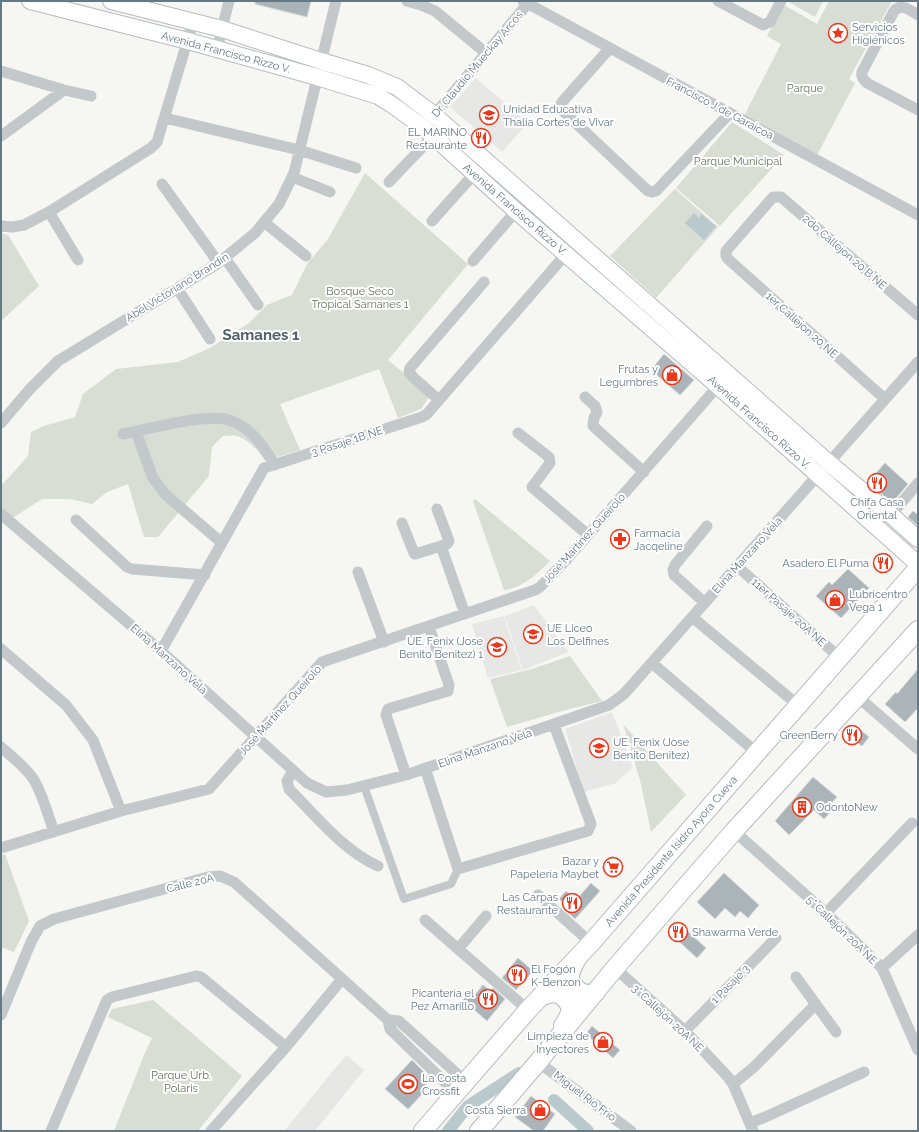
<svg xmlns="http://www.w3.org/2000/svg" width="919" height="1132" font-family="Raleway,sans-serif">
<rect width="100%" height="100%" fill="#f6f6f2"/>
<path fill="#e7e7e5" d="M476,78L528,123L502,152L450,107Z
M534,605L569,652L523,670L505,616Z
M504,616L522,670L488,678L472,624Z
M612,712L633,767L616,783L584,792L565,729Z
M346,1055L364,1070L315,1131H284Z"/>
<path fill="#d8ded3" d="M787,1H823L815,17Z
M829,1H892L849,79L855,83L817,155L744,116L781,44L767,36L784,5L817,24Z
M732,122L784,155L720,226L676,188Z
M365,173L468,264L388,360L430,395L421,409L398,418L379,369L280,404L300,450L265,461C259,451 248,439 236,436C232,435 227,436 223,436L212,447L209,476L158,537H144L128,484L107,492L92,504L70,499H42L11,519L1,510V486L28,456L31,432L44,426L75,417L83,394L116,369L178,362L210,348L249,323L267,305L292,295L307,264L328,239Z
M675,189L718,227L656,298L610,256Z
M1,233L8,235L39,286L1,321Z
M475,499L550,561C537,574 523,588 504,590L473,501Z
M570,656L602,701L562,711L507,727L490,679L532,669Z
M623,724L686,795L651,832L640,780Z
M5,854L29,921L14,952L1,947V855Z
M153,1000L242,1076L198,1131H114L144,1055L152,1038L108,1017L112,1009Z"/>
<path fill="#bac9cc" d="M694,213L699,218L701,214L716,226L704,240L685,223Z"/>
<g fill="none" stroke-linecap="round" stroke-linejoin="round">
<path stroke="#bac9cc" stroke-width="12" d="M554,1100L588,1131
M448,1131L468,1106L519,1073"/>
</g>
<path fill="#abb5b9" stroke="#d7d7d5" d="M255,1H311L307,17L255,4Z
M664,354L694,380L680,395L651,370Z
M885,463L908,484L892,503L868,482Z
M913,511L918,515V526L908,517Z
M886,553L893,560L881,574L873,567Z
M848,569L869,588L841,618L816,596L829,582L832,585Z
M918,669V708L905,722L885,704L896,692L897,694Z
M857,727L869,737L862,746L849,736Z
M813,777L837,797L829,806L833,809L824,819L814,810L789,835L775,821Z
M612,856L624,866L614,878L602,868Z
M724,873L759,905L748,918L740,911L735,917L725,908L715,919L697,902Z
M591,883L600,891L575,919L565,910L568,907L559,899L566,891L576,900Z
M682,926L706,948L697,958L673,936Z
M518,958L533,971L516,990L502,978Z
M483,985L491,991L493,988L505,999L487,1021L463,1000L469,993L473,997Z
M592,1026L620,1050L613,1058L586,1034Z
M412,1060L423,1071L427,1079L425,1091L408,1109L385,1089Z
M531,1096L555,1114L543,1131H534L515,1117Z"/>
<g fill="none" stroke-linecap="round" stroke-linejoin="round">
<defs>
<path id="secondary" d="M30,1L188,41L317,77L378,96L391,104L423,127L516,211L718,386L918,564
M111,1L222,29L321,61L368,75L397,87L434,115L829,463L891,515L918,539"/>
<path id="primary" d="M577,959C574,964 570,970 570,977C570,984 579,993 586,994C589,994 593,993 596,992
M540,997C550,993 558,990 566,1000C568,1002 570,1005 570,1008C571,1015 566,1021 563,1026
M423,1131L528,1010L591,943L918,568
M479,1131L538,1062L615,968L734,831L918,630"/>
</defs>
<use href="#secondary" stroke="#b5bcbf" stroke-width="18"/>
<use href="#primary" stroke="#b6bbbe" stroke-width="20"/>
<path stroke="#c3c8ca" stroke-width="8" d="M364,786L404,899L451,884L458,869"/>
<path stroke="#c3c8ca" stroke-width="11" d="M407,1L421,5L435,11L486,53
M523,1L918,215
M718,1L763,25L770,22L781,1
M918,15C910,10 901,3 894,11L862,72C861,77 863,79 867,83L918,110
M610,48L563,101L561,104L563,111L648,191L652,192L656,191L730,113
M217,49L229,1
M1,71L64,90L91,96
M165,118L299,150L356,168
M430,120L530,1
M1,136L64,90
M292,177L330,192
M389,182L433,136
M162,184L213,255L217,264
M49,212L78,260
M432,221L474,174
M264,222L306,256
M1,226L12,227L24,225L49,212L151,148L157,142L193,22
M225,258L258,305
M473,261L516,211
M177,288L210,339
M585,397L595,406L597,412L594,418L593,426L644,472
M885,399L728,259L726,256V251L773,197H781L918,315
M439,400L413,377L409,372L410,368L484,282
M1,423L29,390L58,361L217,264L255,233L279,204L294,173L336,1
M136,432L153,478L166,495L222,543
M518,433L549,457L550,463L532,487L588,535
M123,434C148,429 207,413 229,420C251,427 264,447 275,465
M437,509L449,541L447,544L441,546
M1,514L161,651L307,783L326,792L347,790L406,775L609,705L624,694L918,362
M891,515L918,483
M76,520L127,567L132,569L205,575
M402,523L414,553L415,554L441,546L465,614
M737,566L840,658
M358,572L384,642
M705,603L674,575L673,570L675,565L707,526
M692,617L798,705
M1,649L66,705L93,740L121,811
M161,651L264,468L422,417L427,414L566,254
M652,663L757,753
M858,697L918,749
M1,747C12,757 23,765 32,777C41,789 49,818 54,832
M425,768L458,869L588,831L591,824L554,725
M293,771L287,781L289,789C316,816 344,851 378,866
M406,775L386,715L388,709L448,691L449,685L429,627
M734,831L826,913L882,968L918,1050
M1,848L121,811L209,789L322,662L535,590L540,587L567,559L718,386
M538,895L591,943
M826,913L912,823
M425,920L528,1010
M458,949L486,916
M615,968L685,1031L728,1077L733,1084L753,1131
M882,968L918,935
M796,977L836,1032
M1,1015L31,942L40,926L54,919L208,877L220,876L234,882L388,1020L399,1021L466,1082
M388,1020L390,1029L456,1093
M685,1031L776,938
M538,1062L631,1131
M733,1084L753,1068L816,1004
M750,1123L763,1118L864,1072
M51,1131L107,1000L112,997L196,976L201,977L286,1047
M211,1131L286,1047L342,979"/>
<use href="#secondary" stroke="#fff" stroke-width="16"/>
<use href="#primary" stroke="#fff" stroke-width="18"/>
</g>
<defs>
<symbol id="sight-ring" viewBox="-11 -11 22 22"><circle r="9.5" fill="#fff" stroke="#ed371b" stroke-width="1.5"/><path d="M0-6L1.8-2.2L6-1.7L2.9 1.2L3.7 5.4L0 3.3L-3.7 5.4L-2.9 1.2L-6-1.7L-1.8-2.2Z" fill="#ed371b"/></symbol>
<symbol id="school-ring" viewBox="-11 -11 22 22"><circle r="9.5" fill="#fff" stroke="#ed371b" stroke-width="1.5"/><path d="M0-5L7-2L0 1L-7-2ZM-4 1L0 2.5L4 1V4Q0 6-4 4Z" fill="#ed371b"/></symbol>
<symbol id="restaurant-ring" viewBox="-11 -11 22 22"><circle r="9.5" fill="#fff" stroke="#ed371b" stroke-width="1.5"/><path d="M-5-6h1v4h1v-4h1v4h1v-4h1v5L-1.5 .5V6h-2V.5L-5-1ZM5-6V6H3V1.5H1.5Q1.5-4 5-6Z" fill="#ed371b"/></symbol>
<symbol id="shop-ring" viewBox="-11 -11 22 22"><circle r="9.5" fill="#fff" stroke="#ed371b" stroke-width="1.5"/><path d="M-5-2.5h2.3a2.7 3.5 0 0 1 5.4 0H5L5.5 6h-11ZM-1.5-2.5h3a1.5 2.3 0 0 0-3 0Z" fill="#ed371b"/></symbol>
<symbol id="pharmacy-ring" viewBox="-11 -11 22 22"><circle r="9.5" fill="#fff" stroke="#ed371b" stroke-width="1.5"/><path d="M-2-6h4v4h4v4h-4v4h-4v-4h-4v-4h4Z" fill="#ed371b"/></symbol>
<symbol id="building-ring" viewBox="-11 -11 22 22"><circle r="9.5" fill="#fff" stroke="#ed371b" stroke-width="1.5"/><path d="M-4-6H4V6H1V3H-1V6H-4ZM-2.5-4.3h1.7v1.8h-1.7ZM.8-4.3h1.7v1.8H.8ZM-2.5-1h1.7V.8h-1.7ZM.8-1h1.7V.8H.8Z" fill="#ed371b"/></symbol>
<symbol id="supermarket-ring" viewBox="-11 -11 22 22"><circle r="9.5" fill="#fff" stroke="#ed371b" stroke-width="1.5"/><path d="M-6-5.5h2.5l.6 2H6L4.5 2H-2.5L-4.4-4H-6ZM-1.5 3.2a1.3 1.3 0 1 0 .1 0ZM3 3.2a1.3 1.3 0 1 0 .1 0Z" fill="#ed371b"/></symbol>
<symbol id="stadium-ring" viewBox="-11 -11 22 22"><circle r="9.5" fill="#fff" stroke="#ed371b" stroke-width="1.5"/><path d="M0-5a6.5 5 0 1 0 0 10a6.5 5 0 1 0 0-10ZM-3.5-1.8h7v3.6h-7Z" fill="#ed371b"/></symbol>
</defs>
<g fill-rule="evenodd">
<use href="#sight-ring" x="827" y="22" width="22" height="22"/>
<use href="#school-ring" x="478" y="104" width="22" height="22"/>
<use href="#restaurant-ring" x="470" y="127" width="22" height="22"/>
<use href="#shop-ring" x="661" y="364" width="22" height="22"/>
<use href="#restaurant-ring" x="866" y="472" width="22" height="22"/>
<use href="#pharmacy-ring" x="609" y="528" width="22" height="22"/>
<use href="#restaurant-ring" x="872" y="552" width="22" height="22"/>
<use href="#shop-ring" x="824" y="589" width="22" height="22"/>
<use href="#school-ring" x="522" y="623" width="22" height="22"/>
<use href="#school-ring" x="486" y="636" width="22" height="22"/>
<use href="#restaurant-ring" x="841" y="724" width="22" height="22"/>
<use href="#school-ring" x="588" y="737" width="22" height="22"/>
<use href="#building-ring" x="791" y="796" width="22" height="22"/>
<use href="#supermarket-ring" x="602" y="856" width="22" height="22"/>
<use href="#restaurant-ring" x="561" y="892" width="22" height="22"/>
<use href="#restaurant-ring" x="667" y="921" width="22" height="22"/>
<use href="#restaurant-ring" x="506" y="964" width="22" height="22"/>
<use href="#restaurant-ring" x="477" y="988" width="22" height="22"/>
<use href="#shop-ring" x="592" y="1031" width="22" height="22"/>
<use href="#stadium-ring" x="397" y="1073" width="22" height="22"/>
<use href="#shop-ring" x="529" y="1099" width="22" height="22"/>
</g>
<g text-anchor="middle" stroke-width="4" stroke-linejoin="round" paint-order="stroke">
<g font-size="11" fill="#637985" stroke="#fff" text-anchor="start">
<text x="852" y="31">Servicios<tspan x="852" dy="13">Higiénicos</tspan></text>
<text x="503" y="113">Unidad Educativa<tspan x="503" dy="13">Thalia Cortes de Vivar</tspan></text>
<text x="467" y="136" text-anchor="end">EL MARINO<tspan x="467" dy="13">Restaurante</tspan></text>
<text x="658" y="373" text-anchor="end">Frutas y<tspan x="658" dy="13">Legumbres</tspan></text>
<text x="877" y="506" text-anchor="middle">Chifa Casa<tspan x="877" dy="13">Oriental</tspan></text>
<text x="634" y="537">Farmacia<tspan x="634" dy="13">Jacqeline</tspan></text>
<text x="869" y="567" text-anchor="end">Asadero El Puma</text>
<text x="849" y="598">Lubricentro<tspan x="849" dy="13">Vega 1</tspan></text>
<text x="547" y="632">UE Liceo<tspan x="547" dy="13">Los Delfines</tspan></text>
<text x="483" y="645" text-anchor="end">UE. Fenix (Jose<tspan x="483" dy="13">Benito Benitez) 1</tspan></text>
<text x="838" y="739" text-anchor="end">GreenBerry</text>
<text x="613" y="746">UE. Fenix (Jose<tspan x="613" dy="13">Benito Benitez)</tspan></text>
<text x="816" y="811">OdontoNew</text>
<text x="599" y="865" text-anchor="end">Bazar y<tspan x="599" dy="13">Papelería Maybet</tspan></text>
<text x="558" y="901" text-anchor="end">Las Carpas<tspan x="558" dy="13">Restaurante</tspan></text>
<text x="692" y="936">Shawarma Verde</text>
<text x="531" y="973">El Fogón<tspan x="531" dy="13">K-Benzon</tspan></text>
<text x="474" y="997" text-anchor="end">Picantería el<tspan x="474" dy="13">Pez Amarillo</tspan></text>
<text x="589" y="1040" text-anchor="end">Limpieza de<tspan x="589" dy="13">Inyectores</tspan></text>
<text x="422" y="1082">La Costa<tspan x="422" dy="13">Crossfit</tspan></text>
<text x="526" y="1114" text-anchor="end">Costa Sierra</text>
</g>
<g font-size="11" fill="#637985" stroke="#fff">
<text transform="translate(226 52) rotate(15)" y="4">Avenida Francisco Rizzo V.</text>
<text transform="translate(477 64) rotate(-50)" y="4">Dr. Claudio Mueckay Arcos</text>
<text transform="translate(720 108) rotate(28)" y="4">Francisco J de Garaicoa</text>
<text transform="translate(515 209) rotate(41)" y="4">Avenida Francisco Rizzo V.</text>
<text transform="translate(845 252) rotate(41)" y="4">2do Callejon 20 B NE</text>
<text transform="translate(177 287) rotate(-32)" y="4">Abel Victoriano Brandin</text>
<text transform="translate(802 325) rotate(42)" y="4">1er Callejon 20 NE</text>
<text transform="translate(759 422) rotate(42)" y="4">Avenida Francisco Rizzo V.</text>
<text transform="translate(347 441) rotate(-18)" y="4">3 Pasaje 1B NE</text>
<text transform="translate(584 538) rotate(-48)" y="4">José Martínez Queirolo</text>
<text transform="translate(747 555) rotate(-48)" y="4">Elina Manzano Vela</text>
<text transform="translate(789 612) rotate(42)" y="4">11er Pasaje 20A NE</text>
<text transform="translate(169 659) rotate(42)" y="4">Elina Manzano Vela</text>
<text transform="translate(280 710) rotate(-48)" y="4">José Martínez Queirolo</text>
<text transform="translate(485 748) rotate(-19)" y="4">Elina Manzano Vela</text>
<text transform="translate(671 851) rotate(-49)" y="4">Avenida Presidente Isidro Ayora Cueva</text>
<text transform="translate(190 883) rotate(-14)" y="4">Calle 20A</text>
<text transform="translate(842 930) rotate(44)" y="4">5° Callejón 20A NE</text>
<text transform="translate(730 984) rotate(-45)" y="4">1 Pasaje 3</text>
<text transform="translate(668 1018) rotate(43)" y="4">3° Callejón 20A NE</text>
<text transform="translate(585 1096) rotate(37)" y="4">Miguel Río Frío</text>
</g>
<g font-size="11" fill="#66775e" stroke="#fff">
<text x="805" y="92">Parque</text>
<text x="738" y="165">Parque Municipal</text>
<text x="360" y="295">Bosque Seco<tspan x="360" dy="13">Tropical Samanes 1</tspan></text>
<text x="181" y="1079">Parque Urb.<tspan x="181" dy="13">Polaris</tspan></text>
</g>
<g font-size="15" font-weight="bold" fill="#51616a" stroke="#fff">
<text x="261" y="340">Samanes 1</text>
</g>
</g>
<rect width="919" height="1132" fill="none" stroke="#637985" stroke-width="4"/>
</svg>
